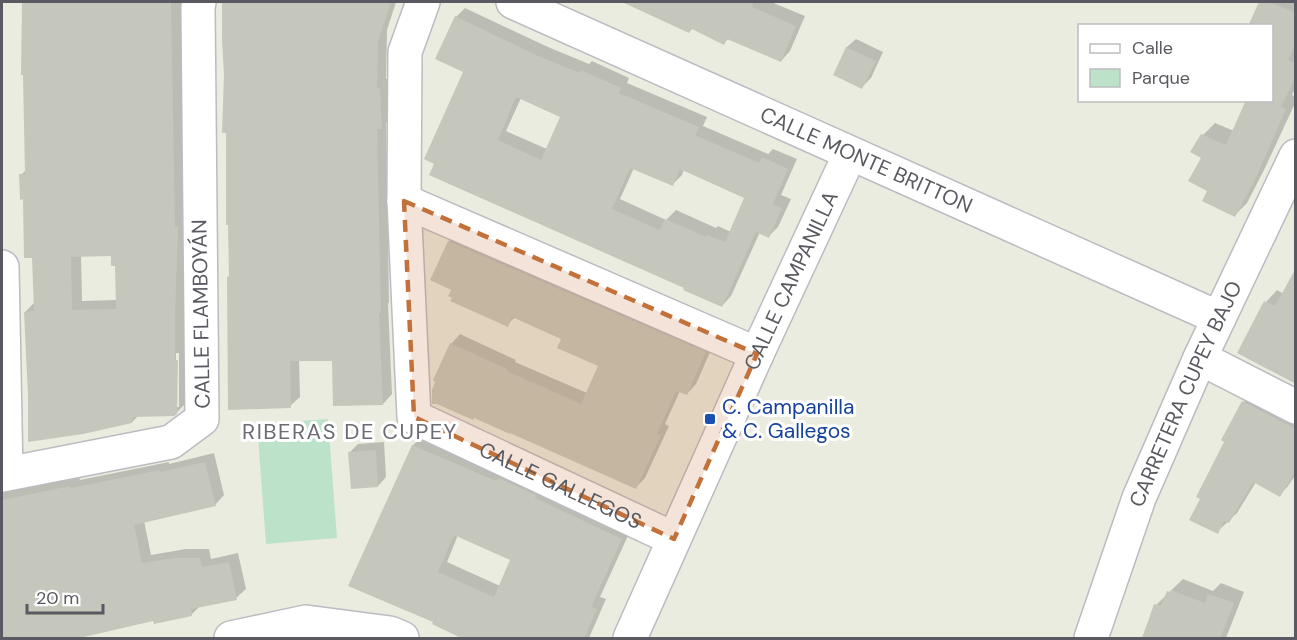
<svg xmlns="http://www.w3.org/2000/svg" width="1297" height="640" font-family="'DM Sans',sans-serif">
<rect width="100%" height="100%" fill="#eaece0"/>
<path fill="#bce3ca" d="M328,419L337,538L266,544L257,424Z"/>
<path fill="#0003" fill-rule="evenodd" d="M23,2H181L185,217H187L184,351H188L187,402L176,413L138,416L132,422L25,312L35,302L34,257L21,175L27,169L24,73L23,74ZM81,255H113L117,264V300L82,301ZM176,353H179V407H176Z
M224,2H282L266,88L309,2H396L387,30L386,79H389L391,118L386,123L389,302L388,304L392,394L383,404L334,359L299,360L300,397L290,406L228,277L230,275Z
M633,2H771L805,16L790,51L781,61L729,38L724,43Z
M1260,2H1296V87L1292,95L1296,97V101L1265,168L1247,203L1235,215L1203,157V135L1215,123L1234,131L1272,100V26H1249Z
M465,8L548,47L589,64L592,61L629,78L627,83L707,117L703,126L768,154L773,149L797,159L781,195L791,199L778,227L769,236L760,232L731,296L722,306L686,287L431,174L465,71L456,17ZM521,98L562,116L547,149L506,131ZM634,168L672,185L682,175L684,169L746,197L731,232L718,226L716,228L676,210L666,220L620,199Z
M856,39L883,52L871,78L862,87L835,74L847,47Z
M459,232L714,343L696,384L687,394L680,391L665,424L669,426L645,478L636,487L451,344L460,334L516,360L515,362L587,393L600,365L563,339L515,317L507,325L453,289L432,280L449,241Z
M1277,290L1284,294L1296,382L1239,352L1266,302Z
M1252,393L1296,415V474L1288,486L1280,495L1256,482L1237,513L1217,532L1226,441L1223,439L1244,402Z
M423,436L631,529L600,597L606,599L589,638H478L350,585L413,445ZM458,535L512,559L500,586L447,562Z
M384,442L386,477L378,486L350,452L358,444Z
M214,453L224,495L215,505L144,521L151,555L186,549H209L211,559L238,553L246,589L236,598L200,606L191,615L155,620L63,638H2V493L79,477L80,480L169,462V464Z
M1183,579L1213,591L1221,583L1244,592L1226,638H1142L1154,607Z"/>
<path fill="#c6c7bc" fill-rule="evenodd" d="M22,2H171L175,227H178L175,313V360H178L177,414L174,416L133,417L132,423L83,434L28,442V396L24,312L34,311L32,258H24L23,199L20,200L19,174H25L23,75H21ZM111,256V266H115L116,309L72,310L71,257Z
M222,2H391L378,41L377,88H380L382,129H377L381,313H379L383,405L333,406L332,361H290L291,408L228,410L227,277H229L228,225H226V133H222L224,75L222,41Z
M622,2H754L752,7L796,26L781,62L727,39L724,45L692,29L689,33Z
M1259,2H1270L1296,13V43L1288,60L1296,64V76L1281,107L1286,109L1254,182L1235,217L1202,201L1207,191L1188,181L1201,158L1190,152L1201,134L1226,145L1246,100H1272V26H1248Z
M455,16L538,56L580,73L581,70L621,88L619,93L699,127L695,135L759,163L762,157L788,169L773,204L782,208L769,238L756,232L722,307L683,290L684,288L429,175L434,164L424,159L463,72L435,59ZM516,97L560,117L541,160L498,140ZM630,168L673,186L680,169L744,198L725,242L707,235L706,237L665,219L660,230L612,209Z
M846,47L876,61L862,89L833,75Z
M448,241L706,352L687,395L676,391L657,434L661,435L636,489L510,433V434L474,418L473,420L437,404H432V390L435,382L433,380L450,343L507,369V371L581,404L598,366L557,348L561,339L512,317L508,327L450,301L452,298L448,296L451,290L430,280Z
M1296,268V384L1237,353L1264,301L1275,306Z
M1242,401L1296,429V470L1280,497L1253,482L1229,523L1224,521L1218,534L1189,520L1200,499L1196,497L1224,442L1221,440Z
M412,445L496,481L498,478L536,495L535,498L622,539L591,607L597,609L584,639H463L432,624L433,622L348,586ZM454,535L510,560L494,597L438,572Z
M376,450L378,487L351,489L348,452Z
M205,462L216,506L134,525L142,563L175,558H200L202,567L229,562L237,600L191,609L192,616L154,624L153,621L75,639H2V500L70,486L71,488L160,470V472Z
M1171,590L1205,603L1208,594L1234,603L1220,639H1142L1154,604L1161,606L1167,591L1170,592Z"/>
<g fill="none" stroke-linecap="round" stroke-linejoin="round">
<defs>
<g id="minor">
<path id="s1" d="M423,2L405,52L404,201L414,417L674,539"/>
<path id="s2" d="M513,2L1219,318"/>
<path d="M404,201L757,354"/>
<path d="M2,267L6,474"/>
<path d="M1200,358L1296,407"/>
<path d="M2,475L171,442L202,419L198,7L199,2"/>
<path d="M231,638L306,622L390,633L402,638"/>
<path id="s3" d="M630,638L757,354L850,154"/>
<path id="s4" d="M1091,638L1139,498L1200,358L1296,156"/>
</g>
</defs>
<use href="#minor" stroke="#bbbbc2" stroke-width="36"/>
<use href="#minor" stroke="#fff" stroke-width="33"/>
</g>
<path fill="#c2713a" fill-opacity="0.2" stroke="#c2713a" stroke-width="4.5" stroke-dasharray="12 8" stroke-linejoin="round" d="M404,201L757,354L674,539L414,417Z"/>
<rect fill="#1a4fb4" stroke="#fff" stroke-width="2" x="704" y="413" width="12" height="12" rx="3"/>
<g text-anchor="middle" stroke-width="6" stroke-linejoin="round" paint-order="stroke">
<g font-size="21" fill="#595a61" stroke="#fff">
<text dy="7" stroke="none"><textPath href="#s2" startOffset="387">CALLE MONTE BRITTON</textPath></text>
<text dy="7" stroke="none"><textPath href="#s3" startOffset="392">CALLE CAMPANILLA</textPath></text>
<text transform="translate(201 314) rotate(-91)" y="7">CALLE FLAMBOYÁN</text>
<text dy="7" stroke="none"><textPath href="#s4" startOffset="262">CARRETERA CUPEY BAJO</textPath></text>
<text dy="7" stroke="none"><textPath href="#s1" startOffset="580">CALLE GALLEGOS</textPath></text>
</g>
<g font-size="21" fill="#164399" stroke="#fff" text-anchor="start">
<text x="722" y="414">C. Campanilla<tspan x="722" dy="24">&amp; C. Gallegos</tspan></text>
</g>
<g font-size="22" letter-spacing="1.5" fill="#6a6b73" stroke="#fff">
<text x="350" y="439">RIBERAS DE CUPEY</text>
</g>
</g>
<rect width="1297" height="640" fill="none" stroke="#595a61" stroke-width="6"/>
<rect x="1078" y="24" width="195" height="78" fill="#ffffff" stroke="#bdbdc0" stroke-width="1.5"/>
<rect x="1090" y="44" width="30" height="9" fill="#ffffff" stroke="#bdbdc0" stroke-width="1.5"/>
<text x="1132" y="54" font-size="18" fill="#595a61">Calle</text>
<rect x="1090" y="69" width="30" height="18" fill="#bce3ca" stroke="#bdbdc0" stroke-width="1.5"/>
<text x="1132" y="84" font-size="18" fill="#595a61">Parque</text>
<path d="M27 604v9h76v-9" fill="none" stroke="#595a61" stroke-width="3"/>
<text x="36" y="604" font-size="18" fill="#595a61" stroke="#ffffff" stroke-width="4.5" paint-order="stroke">20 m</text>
</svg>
